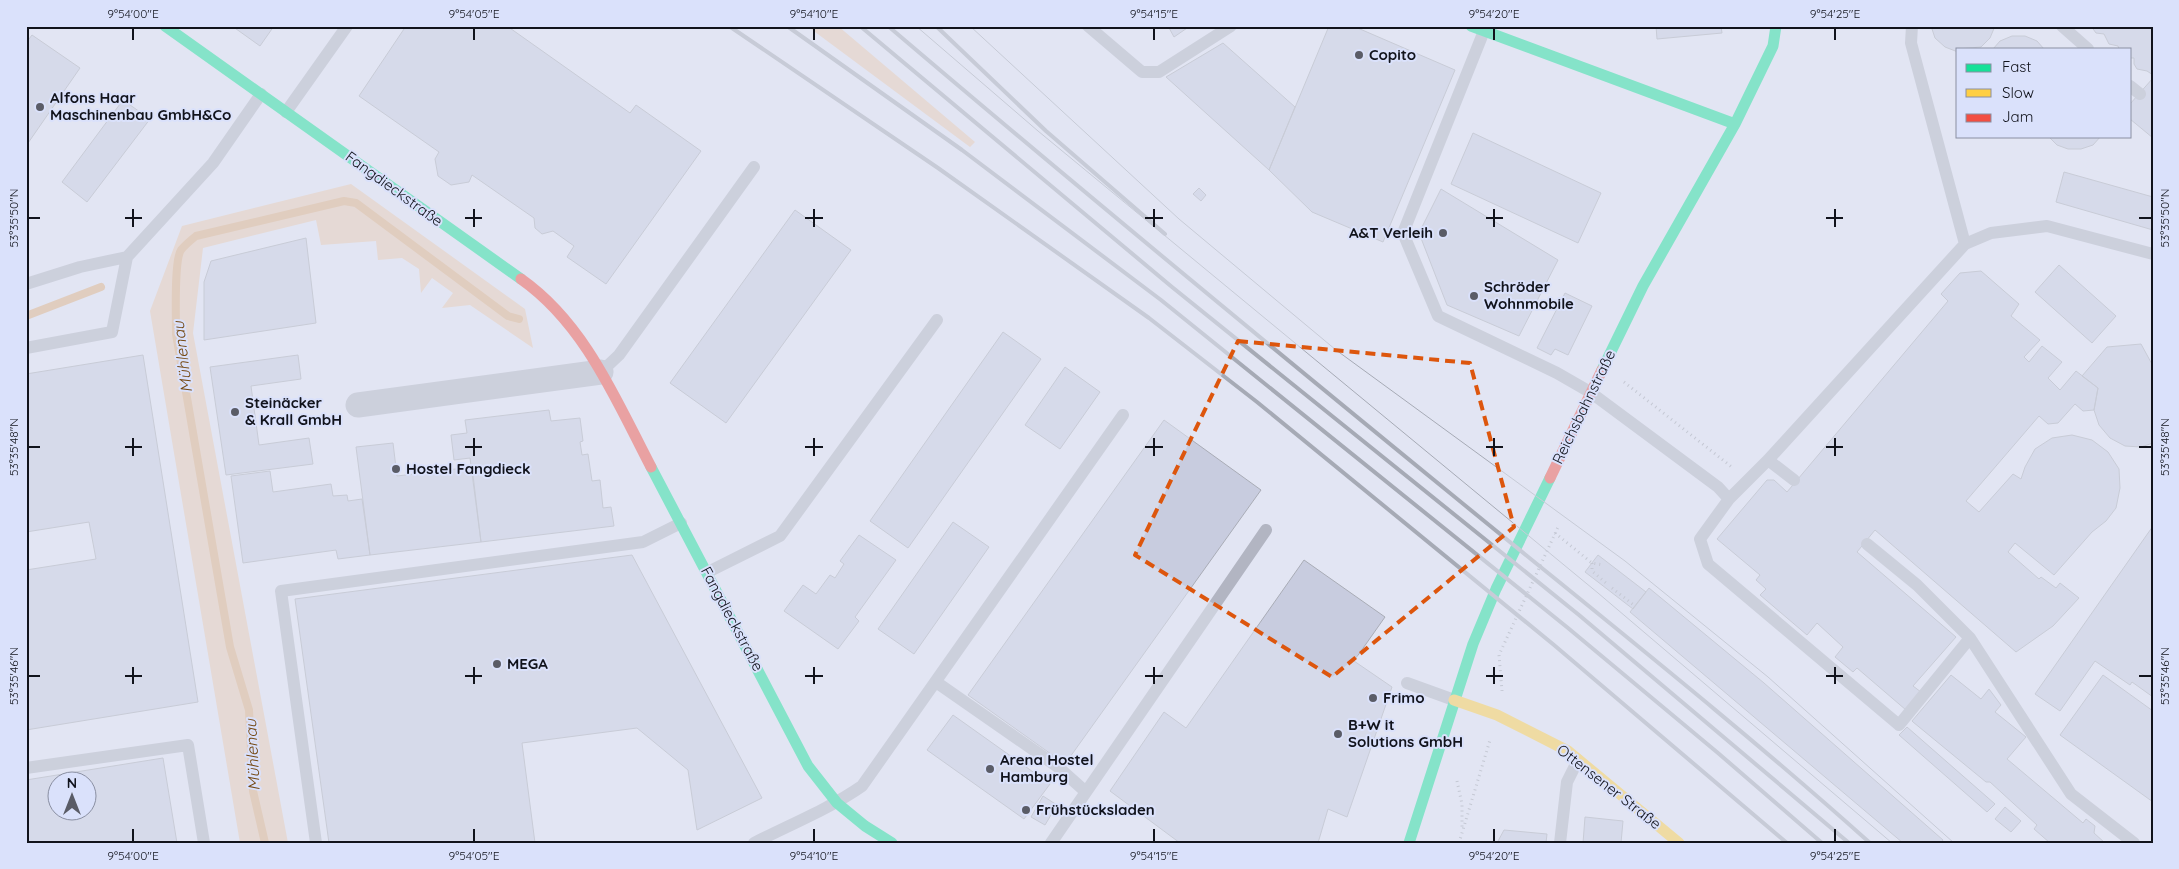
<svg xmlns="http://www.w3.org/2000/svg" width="2179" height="869" font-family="Quicksand,sans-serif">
<rect width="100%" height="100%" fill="#e2e5f3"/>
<path fill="#e9cab1" d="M807,26H838L975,142L970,147Z
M351,184L525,309L533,348L470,305L442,308L453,293L432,278L421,293L419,269L402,258L378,260L376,241L321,245L316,220L203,248L193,333L288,843H240L150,311L182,226Z"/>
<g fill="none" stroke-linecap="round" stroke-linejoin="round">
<path stroke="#deaf81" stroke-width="8" d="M26,316L101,287
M265,843L253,791L249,710L230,647L176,334C176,318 174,260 181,250C185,245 191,240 196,236L344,201L356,203L508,316L519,319"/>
</g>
<path fill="#c8ccdf" stroke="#a9acb6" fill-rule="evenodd" d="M232,26H274L260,46Z
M406,26H507L630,113L636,105L701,151L606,284L567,257L574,246L553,231L542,234L535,228L534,218L472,175L469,182L451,185L438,176L435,159L439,152L359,96Z
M1168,26H1190L1174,37Z
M1329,26H1353L1455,70L1383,242L1312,212L1269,170Z
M1656,26H1721L1722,33L1657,39Z
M1995,26L1990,38L1981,47L1958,49V52L1945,47L1935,38L1931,26Z
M2091,26H2153V75L2147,71L2137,69L2134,64V58H2130V49H2119L2118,46L2109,44L2104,34L2096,33Z
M32,35L80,68L26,146V43Z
M2012,36H2025L2037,41L2044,49H1993L2000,41Z
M1223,43L1295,107L1269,170L1166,77Z
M2153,78V138L2130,119V104Z
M123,100L150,119L87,202L62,182Z
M1473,133L1601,193L1578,243L1451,184Z
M2048,136H2101L2093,145L2081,149H2068L2057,145Z
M2064,172L2153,197V230L2056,202Z
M1199,188L1206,195L1201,201L1193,194Z
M1441,189L1558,260L1519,336L1447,305L1419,233Z
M795,210L851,250L726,423L670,383Z
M306,238L316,323L204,340V282L211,261Z
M2059,265L2116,316L2092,343L2035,292Z
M1981,271L2019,304L2011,316L2040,340L2024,357L2029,362L2042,346L2062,362L2048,378L2060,390L2076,371L2098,388L2094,410L2083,411L2075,404L2058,423L2048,424L2039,416L1966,501L1979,512L2013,474L2021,479L2025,467L2035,449L2052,438L2072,435L2092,440L2108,452L2119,469L2120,488L2116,508L2106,521L2092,532L2054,575L2015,543L2008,552L2039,579L2041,577L2056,588L2060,583L2079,598L2053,626L2016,652L1875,530L1857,552L1956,637L1913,686L1921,692L1906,710L1857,668L1853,672L1835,657L1843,647L1817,623L1807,635L1760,595L1766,589L1756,580L1760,575L1717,539L1767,480H1774L1787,492L1948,301L1941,294L1960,273Z
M1565,293L1592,306L1568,355L1555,349L1551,355L1537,348Z
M1003,332L1041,359L908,548L870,521Z
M2141,344L2153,366V443L2141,447L2125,446L2110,438L2099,425L2094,410L2098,388L2082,376L2107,347Z
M143,355L198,702L26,730V570L96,559L89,522L26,532V374Z
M298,355L301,379L251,386L259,445L309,438L313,464L226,475L210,367Z
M1065,367L1100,392L1060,449L1025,425Z
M549,410L551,421L580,418L583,441L580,442L582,455L588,454L592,481L600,480L603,508L611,507L614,526L481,542L470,458L454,460L451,435L467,433L465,420Z
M1164,420L1261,490L1065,764L968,695Z
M393,443L397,476L472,467L481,542L370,555L356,447Z
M270,471L273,492L331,484L333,496L347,495L348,501L362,499L370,555L338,559L336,550L243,563L231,476Z
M953,522L989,547L914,654L878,629Z
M2153,526V697L2132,682L2130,685L2095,661L2060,711L2035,694Z
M859,535L896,560L855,617L859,621L838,649L784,611L803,585L816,594L830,575L835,578L844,564L840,561Z
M632,555L762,798L697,830L688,770L637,728L522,743L535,843H329L295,599Z
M1598,555L1646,592L1633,609L1585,572Z
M1304,560L1385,617L1354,661L1392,687L1347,817L1328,809L1318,843H1180L1110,791L1164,712L1186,728Z
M1649,588L1764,683L1943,840L1941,843H1903L1630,612Z
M1951,675L1981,699L1989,689L2001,705L1995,712L2026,737L2007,759L2083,823L2086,819L2095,826L2094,833L2105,843H2050L2034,829L2037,825L1990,782H1986L1913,722L1912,721Z
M2103,675L2153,711V802L2060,735Z
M953,715L1050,784L1024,819L927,750Z
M1907,727L1995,804L1987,812L1899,735Z
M163,758L177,843H26V780ZM58,782H88V812H58Z
M1043,796L1057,805L1045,825L1031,817Z
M2005,807L2021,821L2011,832L1995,819Z
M1585,817L1623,821L1621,843H1583Z
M1504,830L1547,834L1546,843H1497Z"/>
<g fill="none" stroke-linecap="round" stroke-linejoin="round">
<path stroke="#a1a4af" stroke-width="3" stroke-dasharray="1 4" stroke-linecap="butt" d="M1624,382L1733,468
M1555,533L1592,563L1603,565
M1592,563V571L1606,583
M1612,588L1635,606
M1502,691L1499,655L1559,525
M1457,781L1462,804V829
M1459,843L1490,740"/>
<path stroke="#b2b5c2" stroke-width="12" d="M1088,26L1142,72H1159L1231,26
M1912,26L1911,43L1965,244
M2062,26L2088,49
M1484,31L1403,233L1438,316L1557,373L1590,392L1718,487L1729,499
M2130,86L2140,94
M286,112L347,26
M26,284L80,267L127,257
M26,348L112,332L127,257L213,163L261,94
M601,372L619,355L754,167
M1768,460L1794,480
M1867,544L1917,585L1970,638L2071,794L2134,843
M708,572L780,536L937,320
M1970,638L1899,725L1708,564L1700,539L1729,499L1768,460L1965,244L1991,233L2047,226L2153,254
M936,682L1058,767L1086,792
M1407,683L1454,700
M26,768L188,745L204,843
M316,843L281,591L643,542L681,523
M754,843C791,824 829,809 862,786L1123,415
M1051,843L1266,530
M1560,843L1567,782L1578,760"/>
<path stroke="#b2b5c2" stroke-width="25" d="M358,405L601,372"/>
<path stroke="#16e098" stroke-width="11" d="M165,26L521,279
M1471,26L1735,124
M1602,370L1643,286L1735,124L1773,46L1776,26
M651,467L808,766L837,803L865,826L892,843
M1409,843L1473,644L1496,589L1550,478"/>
<path stroke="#ffcf43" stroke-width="11" d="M1454,700L1497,715L1568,751L1679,843"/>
<path stroke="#f24e42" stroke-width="11" d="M521,279C585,324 616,400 651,467
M1550,478L1602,370"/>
<path stroke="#a6aab5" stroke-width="1" d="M916,26L1038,131L1598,593L1892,843
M970,26L1179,219L1282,305L1336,350L1625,561L1768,677L1954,843"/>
<path stroke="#a6aab5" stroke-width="4" d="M729,26L938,168L1149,318L1257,402L1554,645L1787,843
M787,26L962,150L1161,300L1568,628L1718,753L1822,843
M860,26L1172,287L1579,615L1849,843
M888,26C1076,186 1265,342 1456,498C1595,612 1736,723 1870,843
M936,26L1046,131L1165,234"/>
</g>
<path d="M0 0H2179V869H0ZM1238,341L1470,363L1514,527L1332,677L1135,555Z" fill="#e2e5f3" fill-opacity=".55" fill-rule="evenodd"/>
<path fill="none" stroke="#dd560d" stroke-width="4" stroke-dasharray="10 6" stroke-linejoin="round" d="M1238,341L1470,363L1514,527L1332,677L1135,555Z"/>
<path fill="none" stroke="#11131c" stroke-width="2" d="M133,28V40M474,28V40M814,28V40M1154,28V40M1494,28V40M1835,28V40M133,209V227M474,209V227M814,209V227M1154,209V227M1494,209V227M1835,209V227M28,218H40M125,218H142M465,218H482M805,218H823M1145,218H1163M1486,218H1503M1826,218H1843M2139,218H2152M133,438V456M474,438V456M814,438V456M1154,438V456M1494,438V456M1835,438V456M28,447H40M125,447H142M465,447H482M805,447H823M1145,447H1163M1486,447H1503M1826,447H1843M2139,447H2152M133,667V684M474,667V684M814,667V684M1154,667V684M1494,667V684M1835,667V684M28,676H40M125,676H142M465,676H482M805,676H823M1145,676H1163M1486,676H1503M1826,676H1843M2139,676H2152M133,829V842M474,829V842M814,829V842M1154,829V842M1494,829V842M1835,829V842"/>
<g fill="#5a5c67" stroke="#dae1fb" stroke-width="2">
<circle cx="1359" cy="55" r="5"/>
<circle cx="40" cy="107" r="5"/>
<circle cx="1443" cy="233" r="5"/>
<circle cx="1474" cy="296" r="5"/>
<circle cx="235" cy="412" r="5"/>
<circle cx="396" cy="469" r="5"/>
<circle cx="497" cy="664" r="5"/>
<circle cx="1373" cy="698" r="5"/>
<circle cx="1338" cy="734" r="5"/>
<circle cx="990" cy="769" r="5"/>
<circle cx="1026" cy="810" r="5"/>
</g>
<g text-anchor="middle" stroke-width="4" stroke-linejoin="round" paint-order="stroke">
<g font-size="15" font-weight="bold" fill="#11131c" stroke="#dae1fb" text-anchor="start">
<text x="1369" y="60">Copito</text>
<text x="50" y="103">Alfons Haar<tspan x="50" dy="17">Maschinenbau GmbH&amp;Co</tspan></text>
<text x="1433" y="238" text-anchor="end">A&amp;T Verleih</text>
<text x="1484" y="292">Schröder<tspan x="1484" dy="17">Wohnmobile</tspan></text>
<text x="245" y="408">Steinäcker<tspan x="245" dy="17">&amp; Krall GmbH</tspan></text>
<text x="406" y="474">Hostel Fangdieck</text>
<text x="507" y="669">MEGA</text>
<text x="1383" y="703">Frimo</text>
<text x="1348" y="730">B+W it<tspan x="1348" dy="17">Solutions GmbH</tspan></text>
<text x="1000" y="765">Arena Hostel<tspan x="1000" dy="17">Hamburg</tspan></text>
<text x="1036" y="815">Frühstücksladen</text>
</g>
<g font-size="15" fill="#11131c" stroke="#dae1fb">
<text transform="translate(394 189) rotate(36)" y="5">Fangdieckstraße</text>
<text transform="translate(1584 407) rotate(-64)" y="5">Reichsbahnstraße</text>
<text transform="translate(732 619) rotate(62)" y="5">Fangdieckstraße</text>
<text transform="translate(1609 787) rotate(38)" y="5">Ottensener Straße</text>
</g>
<g font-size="16" font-style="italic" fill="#744710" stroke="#dae1fb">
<text transform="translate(182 357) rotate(-97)" y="6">Mühlenau</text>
<text transform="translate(252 755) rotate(-93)" y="6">Mühlenau</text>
</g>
</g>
<rect width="2179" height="869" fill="none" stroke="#dae1fb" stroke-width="55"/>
<rect x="1956" y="48" width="175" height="90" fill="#dae1fb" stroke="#8a8fa2"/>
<rect x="1966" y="64" width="25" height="8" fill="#16e098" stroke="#8a8fa2"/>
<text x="2002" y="72" font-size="15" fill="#11131c">Fast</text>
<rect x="1966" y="89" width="25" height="8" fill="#ffcf43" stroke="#8a8fa2"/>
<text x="2002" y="98" font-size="15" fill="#11131c">Slow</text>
<rect x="1966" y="114" width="25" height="8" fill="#f24e42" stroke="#8a8fa2"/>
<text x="2002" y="122" font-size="15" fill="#11131c">Jam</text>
<g transform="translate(72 796)"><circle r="24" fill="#dae1fb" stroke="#8a8fa2"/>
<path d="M0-4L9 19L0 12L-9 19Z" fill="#5a5c67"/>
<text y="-8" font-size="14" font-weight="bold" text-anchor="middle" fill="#11131c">N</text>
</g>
<rect x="28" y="28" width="2124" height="814" fill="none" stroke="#11131c" stroke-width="2"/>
<g font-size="12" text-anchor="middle" fill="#11131c">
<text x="133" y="18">9°54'00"E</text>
<text x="474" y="18">9°54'05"E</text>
<text x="814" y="18">9°54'10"E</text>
<text x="1154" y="18">9°54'15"E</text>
<text x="1494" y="18">9°54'20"E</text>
<text x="1835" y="18">9°54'25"E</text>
<text transform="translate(14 218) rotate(-90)" y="4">53°35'50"N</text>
<text transform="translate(2165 218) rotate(-90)" y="4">53°35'50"N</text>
<text transform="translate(14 447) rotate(-90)" y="4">53°35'48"N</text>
<text transform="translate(2165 447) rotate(-90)" y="4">53°35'48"N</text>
<text transform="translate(14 676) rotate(-90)" y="4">53°35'46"N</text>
<text transform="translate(2165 676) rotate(-90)" y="4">53°35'46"N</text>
<text x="133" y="860">9°54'00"E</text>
<text x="474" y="860">9°54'05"E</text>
<text x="814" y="860">9°54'10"E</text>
<text x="1154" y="860">9°54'15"E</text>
<text x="1494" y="860">9°54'20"E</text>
<text x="1835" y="860">9°54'25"E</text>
</g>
</svg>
